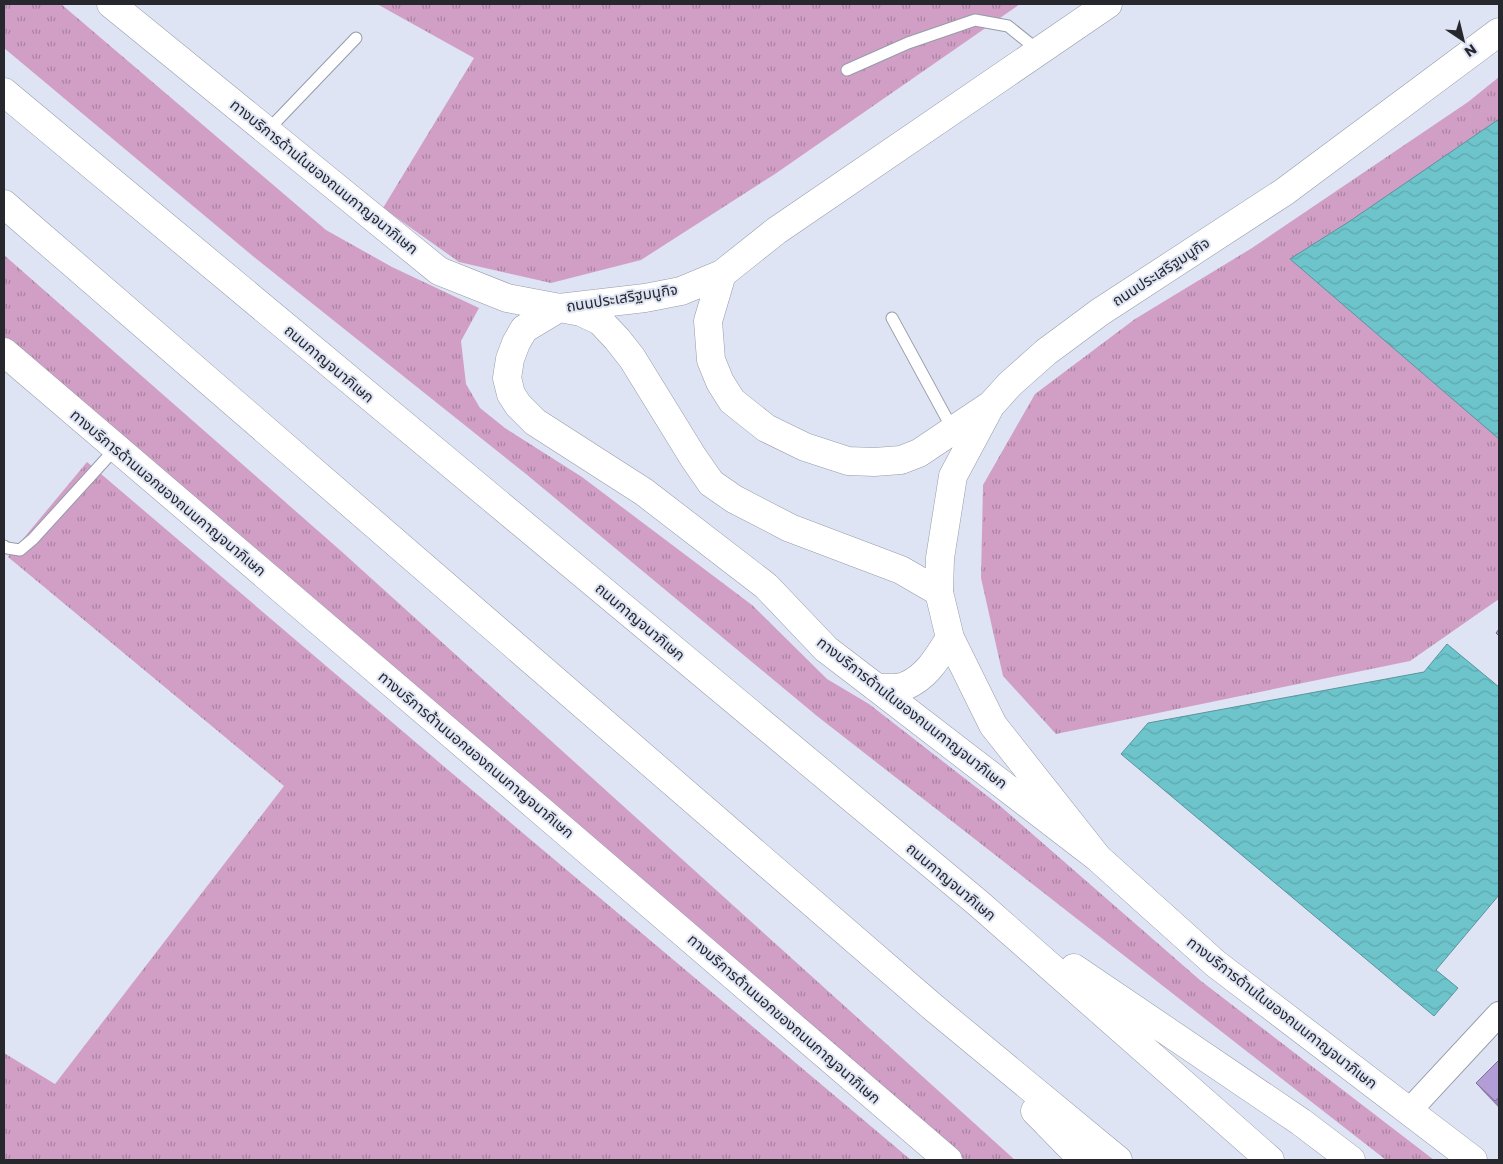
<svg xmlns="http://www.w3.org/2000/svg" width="1503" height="1164" font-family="Poppins,'Noto Sans Thai',sans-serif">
<defs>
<pattern id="grass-tufts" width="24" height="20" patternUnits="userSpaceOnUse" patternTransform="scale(1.25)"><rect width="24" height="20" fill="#d19fc5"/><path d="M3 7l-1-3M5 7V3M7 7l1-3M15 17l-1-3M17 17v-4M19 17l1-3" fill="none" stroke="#a982a0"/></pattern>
<pattern id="water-waves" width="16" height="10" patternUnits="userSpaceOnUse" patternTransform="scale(1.25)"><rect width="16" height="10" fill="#6dc4cb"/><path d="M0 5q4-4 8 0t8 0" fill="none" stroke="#5ea8af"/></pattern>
</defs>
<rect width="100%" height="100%" fill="#dee4f3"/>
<path fill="url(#grass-tufts)" d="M4,4H61L326,230L392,267L479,308L461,341L466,384L480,408L505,428L582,477L752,605L827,679L869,704L999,805L1201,981L1434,1160H1386L817,716L526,474L254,257L4,48Z
M377,4H1020L775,174L641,260L551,283L459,262L383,208L474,58Z
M1499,77V599L1410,661L1056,734L1003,676L981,578L983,485L1035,394L1135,319L1252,248L1468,102Z
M4,255L341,551L1015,1160H965L4,342Z
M87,462L447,769L911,1160H4V1053L55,1084L284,786L8,557Z"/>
<path fill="url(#water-waves)" stroke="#58959c" d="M1499,119V439L1290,259L1350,221Z
M1447,644L1499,687V895L1436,970L1458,988L1434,1016L1121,754L1148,723L1424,672Z"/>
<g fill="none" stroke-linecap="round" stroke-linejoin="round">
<defs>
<path id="service" d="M847,70L908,43L975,20L1008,26L1039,51
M267,131L356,38
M892,318L953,430
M4,546L7,548L20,550L33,539L116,448"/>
<path id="minor" d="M1409,1111L1499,1014"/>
<path id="secondary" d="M111,4L439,271L507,298L581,312L600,321L617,339L632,358L693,457L711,483L734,499L790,528L901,570L939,592L950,638L993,725L1098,858
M559,308L524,329L516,343L510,359L507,378L511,394L518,405L535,422L644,492L766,586L826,649L877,688L1098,858L1216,964L1473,1160
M4,352L545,814L948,1160
M877,688C886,687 897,689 905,686C927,677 938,657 950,638"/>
<path id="primary" d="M722,274L708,321L711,360L720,382L732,401L766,428L805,447L848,461L874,462L901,460L919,453L989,406
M559,308L645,298L681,291L722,274L776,231L1108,4
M939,592L940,558L953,476L991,405L1010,384L1046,352L1100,312L1284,192L1499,32"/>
<path id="motorway" d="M4,92L978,903L1270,1160
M4,204L934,1008L1118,1160
M1074,968L1301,1122L1351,1160
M1035,1111L1083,1160"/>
</defs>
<use href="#service" stroke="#959ba9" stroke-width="13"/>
<use href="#minor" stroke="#959ba9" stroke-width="26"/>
<use href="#secondary" stroke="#959ba9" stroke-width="29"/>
<use href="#primary" stroke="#959ba9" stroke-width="29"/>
<use href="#motorway" stroke="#959ba9" stroke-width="29"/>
<use href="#service" stroke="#fff" stroke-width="11"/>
<use href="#minor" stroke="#fff" stroke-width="24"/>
<use href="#secondary" stroke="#fff" stroke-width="28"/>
<use href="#primary" stroke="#fff" stroke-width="28"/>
<use href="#motorway" stroke="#fff" stroke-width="28"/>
</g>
<path fill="#9a87b8" d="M1499,1060V1108L1482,1090L1476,1083Z"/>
<path fill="#b39dd6" stroke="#7d6e96" d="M1499,629V636L1496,633Z
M1499,1060V1097L1495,1101L1476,1083Z"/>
<g text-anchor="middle" stroke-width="4" stroke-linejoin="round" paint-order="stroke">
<g font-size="15" fill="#26282e" stroke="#dee4f3">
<text transform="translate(324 177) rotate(39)" y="5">ทางบริการด้านในของถนนกาญจนาภิเษก</text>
<text transform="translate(1161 272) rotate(-33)" y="5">ถนนประเสริฐมนูกิจ</text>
<text transform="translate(622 298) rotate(-9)" y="5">ถนนประเสริฐมนูกิจ</text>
<text transform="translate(329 364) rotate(40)" y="5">ถนนกาญจนาภิเษก</text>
<text transform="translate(168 493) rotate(40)" y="5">ทางบริการด้านนอกของถนนกาญจนาภิเษก</text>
<text transform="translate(640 622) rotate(40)" y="5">ถนนกาญจนาภิเษก</text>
<text transform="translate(912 713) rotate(38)" y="5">ทางบริการด้านในของถนนกาญจนาภิเษก</text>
<text transform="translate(476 755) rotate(40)" y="5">ทางบริการด้านนอกของถนนกาญจนาภิเษก</text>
<text transform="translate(951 882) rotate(40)" y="5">ถนนกาญจนาภิเษก</text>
<text transform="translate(1282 1013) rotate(38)" y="5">ทางบริการด้านในของถนนกาญจนาภิเษก</text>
<text transform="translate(784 1019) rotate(41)" y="5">ทางบริการด้านนอกของถนนกาญจนาภิเษก</text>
</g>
</g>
<rect width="1503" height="1164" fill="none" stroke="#26282e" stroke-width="10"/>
<g transform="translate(1463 40) rotate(145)" stroke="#dee4f3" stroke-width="4" paint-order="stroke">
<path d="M0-4L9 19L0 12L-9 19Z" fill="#26282e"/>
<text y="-8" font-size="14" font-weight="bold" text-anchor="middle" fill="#26282e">N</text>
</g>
</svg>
